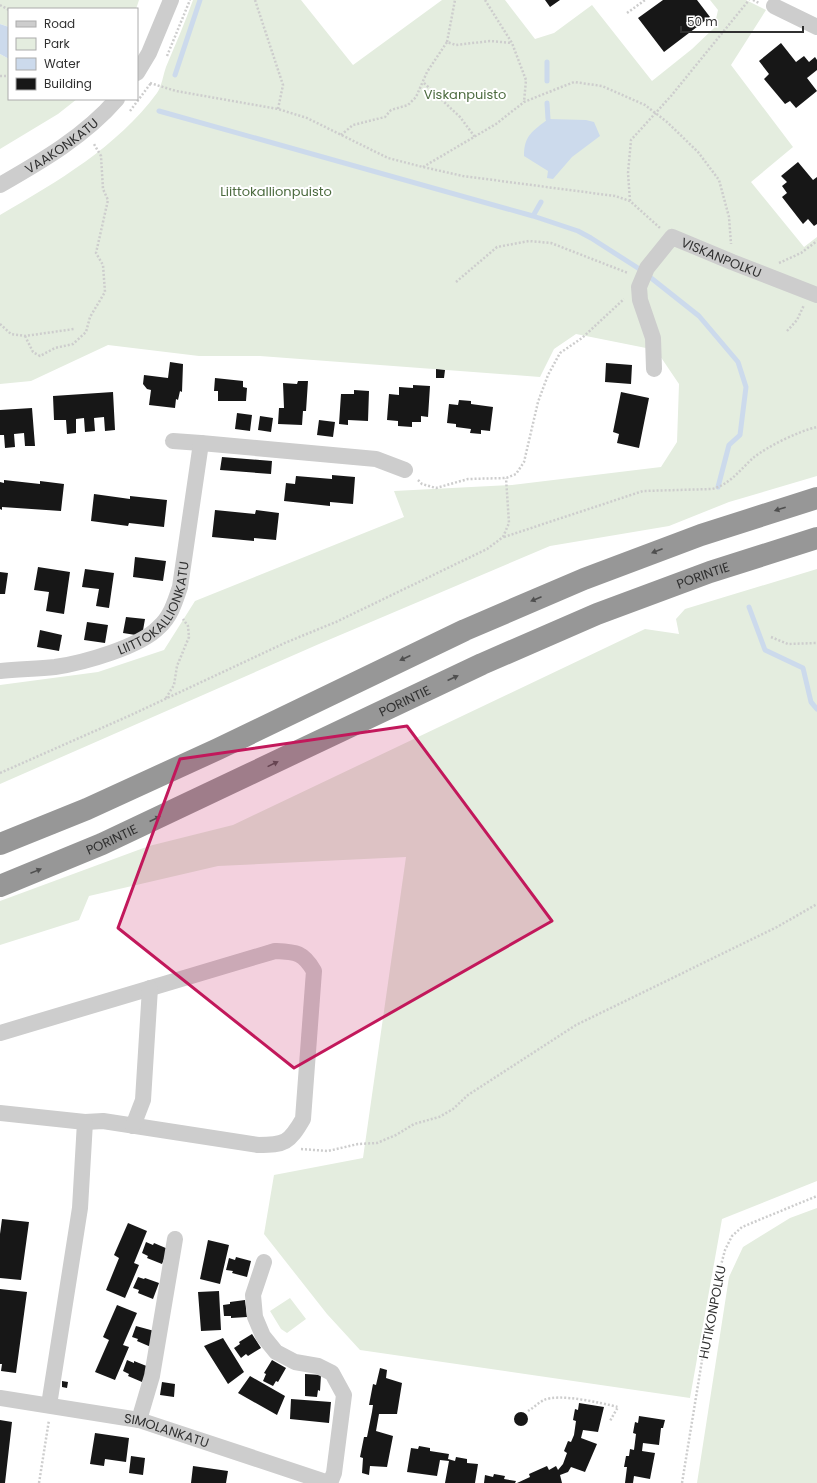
<svg xmlns="http://www.w3.org/2000/svg" width="817" height="1483" font-family="Poppins,sans-serif">
<rect width="100%" height="100%" fill="#fff"/>
<path fill="#e4eddf" d="M0,0H139L136,9H9V27L0,24Z
M193,0H301L353,65L442,0H505L535,39L554,33L592,5L652,81L692,49L714,28L718,10L710,0H746L766,10L731,65L793,147L751,182L804,247L817,237V476L729,502L669,526L550,546L319,644L0,784V685L98,672L164,650L195,601L404,517L394,491L512,485L661,467L677,442L679,384L656,350L576,334L554,349L540,377L260,356H199L108,345L31,381L0,384V215C57,182 117,147 157,93C162,86 163,75 166,67C175,45 185,23 193,0Z
M0,54L9,59V99H77L58,114L0,149Z
M817,569V1181L722,1219L690,1398L360,1350L327,1314L264,1234L274,1175L363,1158L406,857L218,866L89,896L79,920L0,945V901L149,846L233,825L645,629L679,634L676,619L685,609Z
M817,1208V1483H697L729,1277L743,1247L790,1218Z
M290,1298L306,1319L287,1333L281,1329L270,1311Z"/>
<path fill="#ccdaec" d="M0,24L9,27V59L0,54Z
M548,119L586,120L594,122L600,136L572,157L553,179L547,178L548,171L524,156C524,135 533,131 548,119Z"/>
<g fill="none" stroke-linecap="round" stroke-linejoin="round">
<path stroke="#ccdaec" stroke-width="5" d="M547,62V81
M175,75L200,0
M547,103L548,119
M159,111L533,216L578,231L591,238L641,270L699,316L738,362L746,387L740,435L729,445L718,487
M533,216L541,202
M749,607L765,650L803,668L811,702L817,709"/>
</g>
<path fill="#171717" d="M545,0H560L550,7Z
M663,0H697L710,17L664,52L638,18Z
M781,43L796,62L804,56L809,62L815,57L817,60V70L807,78L817,91L796,108L790,101L785,104L764,79L769,74L759,61Z
M798,162L813,180L817,177V224L814,226L808,219L803,224L782,197L787,193L782,186L787,182L781,176Z
M170,362L183,364L182,392L180,391L178,400L176,399L175,408L149,405L151,390L147,389L143,384L144,375L168,378Z
M606,363L632,365L631,384L605,382Z
M436,369L445,370L444,378H436Z
M215,378L243,381V387L247,388L246,401H218V391H214Z
M298,381H308L306,411H303L302,425L278,424L279,408H284L283,383L297,384Z
M413,385L430,386L428,417L421,416V422H412V427L398,426V421L387,420L389,394L399,395V387L413,388Z
M354,390L369,391L368,421L348,420V425L339,424L341,394H354Z
M113,392L115,430L105,431L104,417L94,418L95,431L85,432L84,418L76,419V433L67,434L66,420H54L53,396Z
M621,392L649,398L639,448L617,443L619,434L613,432Z
M459,400L471,401V404L493,407L490,431L481,430V434L470,433L471,429L456,427V424L447,423L449,404L458,405Z
M32,408L35,446H25L24,433L14,434L15,447L5,448L4,435H0V410Z
M237,413L252,415L250,431L235,429Z
M260,416L273,418L271,432L258,430Z
M319,420L335,422L333,437L317,435Z
M222,457L272,461L271,474L220,470Z
M332,475L355,477L353,504L330,502V506L284,501L286,483L295,484L296,476L332,479Z
M4,480L40,484V481L64,484L61,511L2,507V510L0,509V482L4,483Z
M94,494L130,499V496L167,500L164,527L129,523L128,526L91,521Z
M215,510L255,514L256,510L279,513L276,540L254,538V541L212,537Z
M135,557L166,561L163,581L133,577Z
M38,567L70,572L64,614L46,611L49,592L34,590Z
M85,569L114,573L109,608L96,606L99,589L82,587Z
M0,572L8,573L5,594H0Z
M126,617L145,619L142,636L123,633Z
M87,622L108,625L105,643L84,640Z
M40,630L62,635L59,651L37,647Z
M2,1219L29,1222L21,1280L0,1278V1234Z
M128,1223L147,1231L134,1263L139,1265L125,1298L106,1290L119,1258L114,1255Z
M208,1240L229,1245L220,1284L200,1279Z
M146,1242L153,1245L154,1243L168,1249L162,1264L147,1258L148,1256L142,1253Z
M236,1257L251,1261L247,1277L232,1273L233,1271L226,1270L229,1258L235,1260Z
M138,1277L144,1279L145,1278L159,1283L153,1299L138,1293L139,1290L133,1288Z
M0,1289L27,1292L16,1373L1,1371L2,1364H0Z
M219,1291L221,1330L201,1331L198,1292Z
M245,1300L247,1317L231,1318V1316H224L223,1305L230,1304V1302Z
M117,1305L137,1313L123,1345L129,1347L115,1380L95,1372L109,1340L103,1337Z
M136,1326L158,1332L151,1347L137,1341L138,1339L132,1337Z
M252,1334L261,1348L248,1356L246,1354L241,1358L234,1348L240,1344L239,1342Z
M223,1338L244,1372L228,1384L204,1346Z
M127,1360L134,1363V1361L149,1367L142,1382L128,1376L129,1374L123,1371Z
M272,1360L286,1368L278,1382L276,1381L273,1386L263,1381L266,1374L264,1373Z
M380,1368L387,1370L386,1378L402,1383L397,1414H379L376,1431L393,1436L387,1467L370,1466L369,1475L362,1473L363,1458L360,1457L364,1437H367L372,1412L373,1405H369L373,1384L376,1385Z
M305,1374L321,1375L320,1391L318,1390L317,1397L305,1396Z
M250,1376L285,1396L277,1415L238,1393Z
M62,1381L68,1382L67,1388L62,1387Z
M162,1382L175,1384L174,1397L160,1395Z
M291,1399L331,1402L329,1423L290,1419Z
M579,1403L604,1407L598,1432L583,1430L581,1438L597,1444L585,1472L571,1467L568,1472L560,1475L562,1483H517L530,1477L529,1474L547,1466L549,1470L556,1466L558,1470L563,1464L567,1453L564,1451L568,1441L571,1442L574,1435L576,1421L573,1420L575,1409L578,1410Z
M514 1419a7 7 0 1 1 14 0a7 7 0 1 1-14 0Z
M639,1416L665,1420L663,1428H661L659,1445L643,1443L642,1451L655,1453L650,1479L634,1476L633,1483H625L627,1467H624L626,1456H629L630,1449L634,1450L636,1434L633,1433L635,1422L638,1423Z
M0,1420L12,1422L5,1483H0Z
M95,1433L129,1438L126,1462L105,1459L104,1466L90,1464Z
M419,1446L430,1448V1451L449,1454L448,1459L455,1461L456,1457L467,1459V1463L478,1464L475,1483H445L449,1461L440,1460L437,1476L407,1472L411,1448L418,1449Z
M131,1456L145,1458L143,1475L129,1473Z
M193,1466L228,1471L226,1483H191Z
M494,1474L505,1476L504,1479L516,1481L515,1483H484L485,1475L493,1477Z"/>
<g fill="none" stroke-linecap="round" stroke-linejoin="round">
<path stroke="#cdcdcd" stroke-width="2.5" stroke-dasharray="2 2" stroke-linecap="butt" d="M255,0L283,85L278,109
M485,0L512,43L526,80L524,102
M753,0L759,3
M0,5L9,10
M627,13L645,0
M447,42L455,0
M167,56L190,0
M0,76H9
M150,83L176,91L278,109L307,118L388,158L423,167L463,176L615,196L630,201L660,228
M424,83L460,117L475,137
M130,111L151,83
M341,135L353,125L385,117L391,110L408,105L416,97L427,72L447,42L456,45L490,41L512,43
M423,167L496,124L524,102L574,82L602,86L645,105L667,122L698,152L719,180L729,217L731,244
M630,201L628,173L631,140L671,96L749,0
M779,263L801,253L817,241
M456,282L497,247L529,241L551,243L628,273
M0,324L11,334L25,336L74,329
M787,331L797,320L804,305
M25,336L33,352L40,356L55,348L73,344L86,332L90,317L105,292L103,265L96,253L108,200L103,189L101,156L94,144
M418,480L422,484L436,488L468,479L506,478L516,474L524,462L538,402L548,375L560,353L582,338L624,299
M504,537L643,491L712,489C729,485 740,470 753,458C768,446 799,431 817,427
M771,637L788,644L817,643
M166,698L174,685L177,666L189,637L188,626L183,619
M0,773L131,715L287,642L336,622L487,549L503,537L509,523L506,478
M301,1149L328,1151L358,1144L377,1143L396,1135L414,1124L439,1117L453,1109L468,1095L576,1025L777,927L817,904
M528,1411C533,1408 538,1403 544,1400C559,1393 601,1403 618,1407L610,1421
M39,1483L49,1420
M682,1483L712,1299L725,1250L732,1236L742,1227L817,1196"/>
<g stroke="#cdcdcd" stroke-width="16">
<path d="M774,6L817,27"/>
<path d="M137,73L149,53L171,0"/>
<path id="s1" d="M0,185C42,161 85,136 117,99"/>
<path id="s2" d="M654,369L653,338L640,300L639,287L647,268L672,237L732,262L817,295"/>
<path d="M173,441L201,443"/>
<path id="s3" d="M0,671C18,669 37,669 55,667C83,663 140,647 159,627C171,616 175,602 180,587L201,443L376,459L405,470"/>
<path d="M0,1033L275,951C296,952 303,952 314,971L303,1119C289,1143 285,1145 258,1145L103,1121L85,1122"/>
<path d="M0,1113L85,1122L80,1208L49,1405"/>
<path d="M133,1126L143,1100L150,988"/>
<path d="M264,1262L253,1295L255,1317L263,1336L276,1352L295,1362L318,1366L332,1373L344,1395L334,1473L330,1483"/>
<path id="s4" d="M0,1398L139,1420L329,1483"/>
<path d="M139,1420L152,1376L175,1239"/>
</g>
<g stroke="#979797" stroke-width="22">
<path d="M0,844L87,809L218,749L465,630L584,579L701,535L817,498"/>
<path id="s5" d="M0,886L102,844L482,664L597,614L710,572L817,538"/>
</g>
</g>
<defs><path id="oneway-solid" d="M-6-.8H1V-3.2L6.5 0L1 3.2V.8H-6Z"/></defs>
<g fill="#4f4f4f">
<use href="#oneway-solid" transform="translate(780 509) rotate(162)"/>
<use href="#oneway-solid" transform="translate(657 551) rotate(159)"/>
<use href="#oneway-solid" transform="translate(536 599) rotate(157)"/>
<use href="#oneway-solid" transform="translate(405 658) rotate(155)"/>
<use href="#oneway-solid" transform="translate(453 678) rotate(-25)"/>
<use href="#oneway-solid" transform="translate(273 764) rotate(-26)"/>
<use href="#oneway-solid" transform="translate(155 819) rotate(-25)"/>
<use href="#oneway-solid" transform="translate(36 871) rotate(-22)"/>
</g>
<path fill="#c2185b" fill-opacity="0.2" stroke="#c2185b" stroke-width="3" stroke-linejoin="round" d="M407,726L552,921L294,1068L118,928L180,759Z"/>
<g text-anchor="middle" stroke-width="4" stroke-linejoin="round" paint-order="stroke">
<g font-size="13" fill="#4c6b3f" stroke="#fff">
<text x="465" y="99">Viskanpuisto</text>
<text x="276" y="196">Liittokallionpuisto</text>
</g>
<g font-size="13" fill="#303030" stroke="#fff">
<text dy="5" stroke="none"><textPath href="#s1" startOffset="73">VAAKONKATU</textPath></text>
<text dy="5" stroke="none"><textPath href="#s2" startOffset="198">VISKANPOLKU</textPath></text>
<text dy="5" stroke="none"><textPath href="#s5" startOffset="769">PORINTIE</textPath></text>
<text dy="5" stroke="none"><textPath href="#s3" startOffset="180">LIITTOKALLIONKATU</textPath></text>
<text dy="5" stroke="none"><textPath href="#s5" startOffset="445">PORINTIE</textPath></text>
<text dy="5" stroke="none"><textPath href="#s5" startOffset="121">PORINTIE</textPath></text>
<text transform="translate(712 1312) rotate(-79)" y="5">HUTIKONPOLKU</text>
<text dy="5" stroke="none"><textPath href="#s4" startOffset="170">SIMOLANKATU</textPath></text>
</g>
</g>
<rect x="8" y="8" width="130" height="92" fill="#ffffff" stroke="#acacac"/>
<rect x="16" y="21" width="20" height="6" fill="#cdcdcd" stroke="#acacac"/>
<text x="44" y="28" font-size="12" fill="#303030">Road</text>
<rect x="16" y="38" width="20" height="12" fill="#e4eddf" stroke="#acacac"/>
<text x="44" y="48" font-size="12" fill="#303030">Park</text>
<rect x="16" y="58" width="20" height="12" fill="#ccdaec" stroke="#acacac"/>
<text x="44" y="68" font-size="12" fill="#303030">Water</text>
<rect x="16" y="78" width="20" height="12" fill="#171717" stroke="#acacac"/>
<text x="44" y="88" font-size="12" fill="#303030">Building</text>
<path d="M681 26v6h122v-6" fill="none" stroke="#303030" stroke-width="2"/>
<text x="687" y="26" font-size="12" fill="#303030" stroke="#ffffff" stroke-width="3" paint-order="stroke">50 m</text>
</svg>
